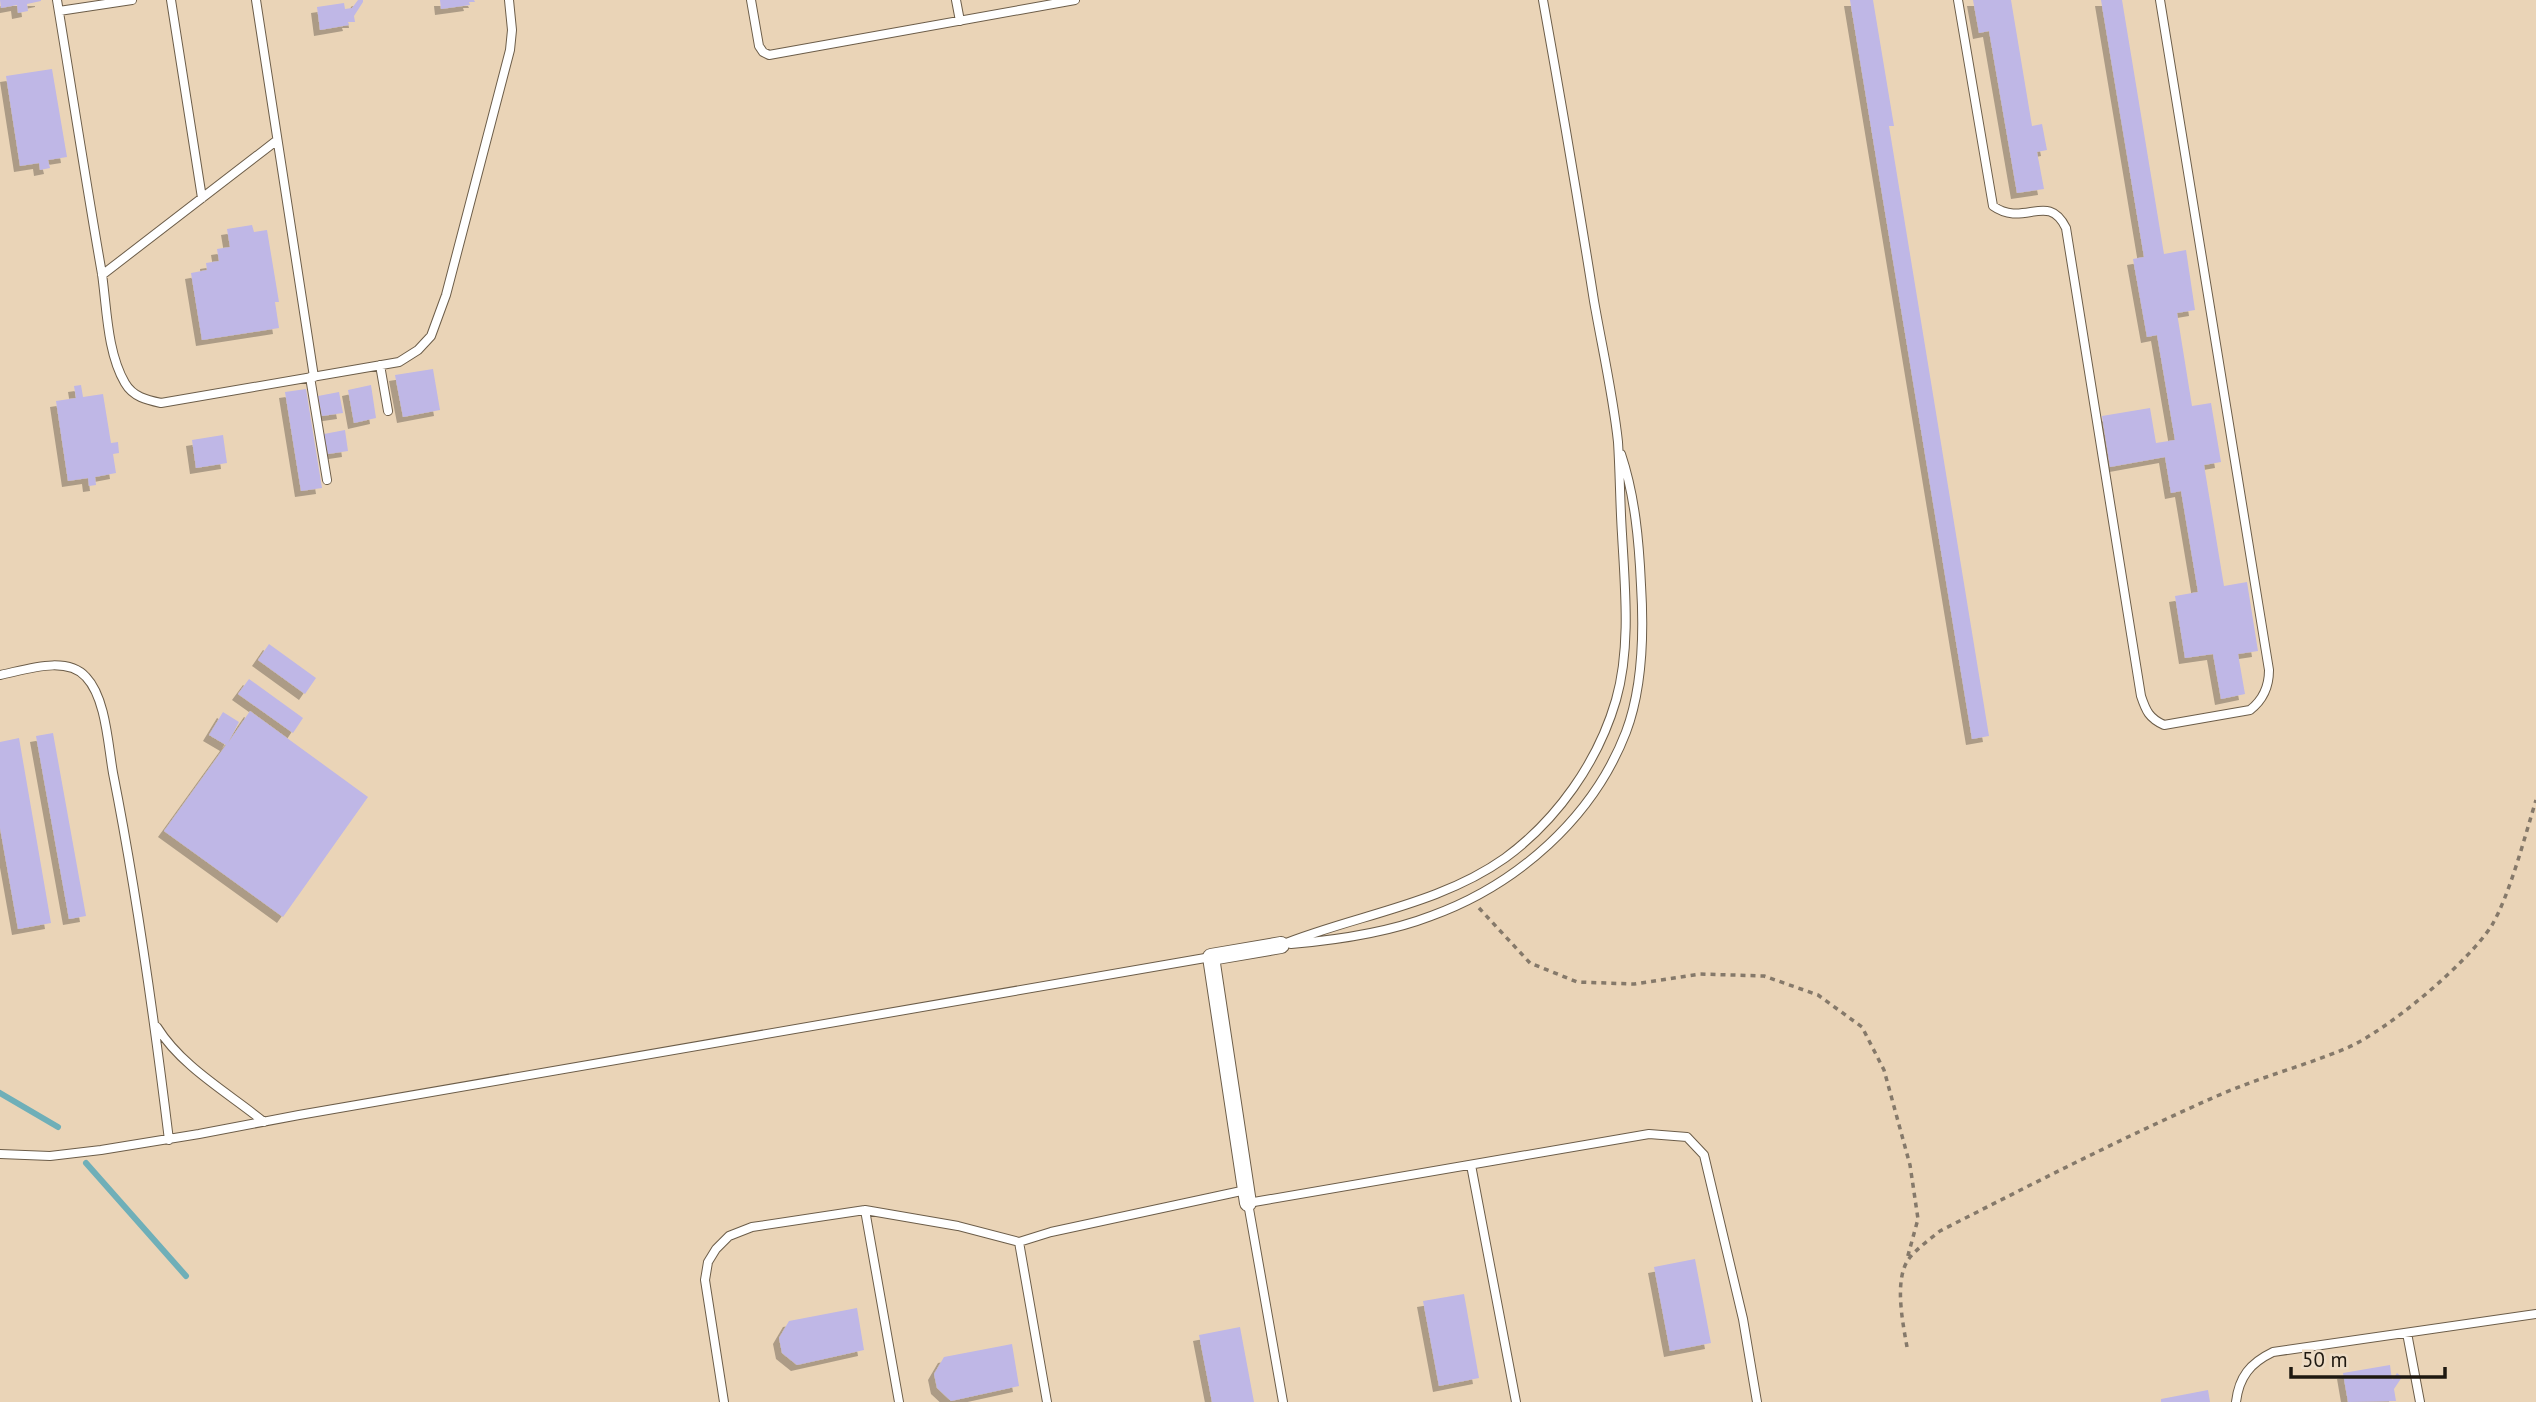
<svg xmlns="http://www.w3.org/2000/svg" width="2536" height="1402" font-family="'PT Sans',sans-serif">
<defs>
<filter id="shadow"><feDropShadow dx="-6" dy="6" stdDeviation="0" flood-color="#0004"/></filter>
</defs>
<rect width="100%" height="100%" fill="#eddcc6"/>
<path fill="#ead4b7" d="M0,0H2536V1402H0Z"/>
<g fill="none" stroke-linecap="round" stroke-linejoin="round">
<path stroke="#6fafb8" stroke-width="6" d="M0,1093L58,1127
M86,1163L186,1276"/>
</g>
<path fill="#bfb7e6" filter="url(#shadow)" d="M0,0H41V1L27,4L28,11L18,13L17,5L1,8Z
M358,0H363V2L354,16L355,22H348L349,25L320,30L317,7L344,3L345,9L352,8Z
M440,0H474L475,2H469L470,5L441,9Z
M1850,0H1873L1894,126H1889L1989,736L1972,739Z
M1973,0H2011L2032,126L2042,124L2047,150L2037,152L2044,189L2017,193L1989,31L1979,33Z
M2101,0H2122L2164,254L2186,250L2195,310L2177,313L2192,406L2211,403L2221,462L2204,465L2224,586L2247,582L2258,651L2238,654L2245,694L2221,699L2213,654L2185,658L2175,596L2198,592L2181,491L2171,493L2165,457L2110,467L2102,416L2150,408L2156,443L2175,440L2157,335L2147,337L2133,259L2144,257Z
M52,69L67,157L48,160L50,168L40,170L39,163L20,166L6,76Z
M252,225L254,232L267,230L279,302H275L279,328L202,340L191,273L207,270L206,263L219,261L217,249L230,247L227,229Z
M433,369L440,410L403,417L395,375Z
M81,385L83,397L103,394L111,443L118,442L119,453L113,454L116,473L95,477L96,485L89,486L88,478L68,481L56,401L76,398L74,386Z
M371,385L376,418L354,423L348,390Z
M306,389L322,488L301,491L285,392Z
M339,392L343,413L322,416L318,396Z
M345,430L348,451L328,454L324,434Z
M223,435L227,463L196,468L192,440Z
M269,644L316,678L305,694L258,660Z
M249,679L303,718L293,733L238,694Z
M250,711L368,797L283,917L164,831L226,745L209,735L223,712L239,722L228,743Z
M53,733L86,916L69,919L36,736Z
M19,738L51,923L18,929L0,828V742Z
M1695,1259L1711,1343L1670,1351L1654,1267Z
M1464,1294L1479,1378L1439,1386L1423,1301Z
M857,1308L864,1350L797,1365L782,1353L779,1338L789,1321Z
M1240,1327L1254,1402H1212L1199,1335Z
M1012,1344L1019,1386L951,1401L937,1388L934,1374L944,1357Z
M2390,1365L2392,1380L2397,1373L2402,1377L2394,1389L2396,1401L2348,1402L2343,1373Z
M2208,1390L2210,1402H2161V1399Z"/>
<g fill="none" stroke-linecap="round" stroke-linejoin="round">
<defs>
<path id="lane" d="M57,0C72,91 86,183 102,274C107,309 107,352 125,383C133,397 147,400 161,403L399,362L418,350L431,336L446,295L510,50L512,30L509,0
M171,0L202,198
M256,0L314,377
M751,0L759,46L763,52L769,55L1075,0
M956,0L960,21
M1958,0L1993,206C2024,228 2048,191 2066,228L2141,696C2146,711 2149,718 2164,725L2250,710C2263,700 2269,687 2269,670L2160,0
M59,11L132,0
M102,275L276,141
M380,365L388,411
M310,377L327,480
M0,675C25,670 66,655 86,677C106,698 108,745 113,773C137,894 154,1017 169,1140
M1291,944C1337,940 1387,933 1431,916C1517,885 1593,818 1626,732C1643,687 1644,633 1641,585C1639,541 1635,496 1621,454
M1281,945C1355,915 1439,905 1505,858C1557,820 1598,762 1616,700C1631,648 1625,588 1622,534C1620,504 1620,473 1618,442C1613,395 1602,347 1594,301C1578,200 1561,100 1543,0
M157,1027C182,1067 227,1092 264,1122
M0,1154L50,1156L101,1150L199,1134L299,1115L1211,957
M1471,1165L1516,1402
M865,1210L899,1402
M2407,1333L2420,1402
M724,1402L705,1280L708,1262L716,1249L729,1236L752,1227L865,1210L958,1226L1019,1242
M1047,1402L1019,1242L1051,1232L1246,1190
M1283,1402L1248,1203L1649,1134L1687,1137L1704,1155L1743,1319L1757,1402
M2236,1402C2239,1377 2250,1363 2273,1352L2536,1314"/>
<path id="street" d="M1248,1203L1211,957L1281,945"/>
</defs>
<use href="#lane" stroke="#6c5d49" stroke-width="10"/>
<use href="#street" stroke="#6c5d49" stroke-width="18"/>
<path stroke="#85796a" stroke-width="3.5" stroke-dasharray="5 5" stroke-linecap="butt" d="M1479,908L1530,963L1577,982L1634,984L1700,974L1764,976L1818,995L1862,1027L1884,1070L1910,1165L1918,1219L1907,1259
M1907,1347C1903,1324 1894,1281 1908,1260C1916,1249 1930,1239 1940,1231C2032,1184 2124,1137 2217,1096C2260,1077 2304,1066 2347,1048C2388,1030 2468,963 2492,925C2510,894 2525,836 2536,800"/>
<use href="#lane" stroke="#fff" stroke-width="8"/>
<use href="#street" stroke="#fff" stroke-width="16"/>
</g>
<path d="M2291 1367v10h154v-10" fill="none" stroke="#1e1810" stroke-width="3.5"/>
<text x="2302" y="1367" font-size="21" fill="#1e1810" stroke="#eddcc6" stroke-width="5" paint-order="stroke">50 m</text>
</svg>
